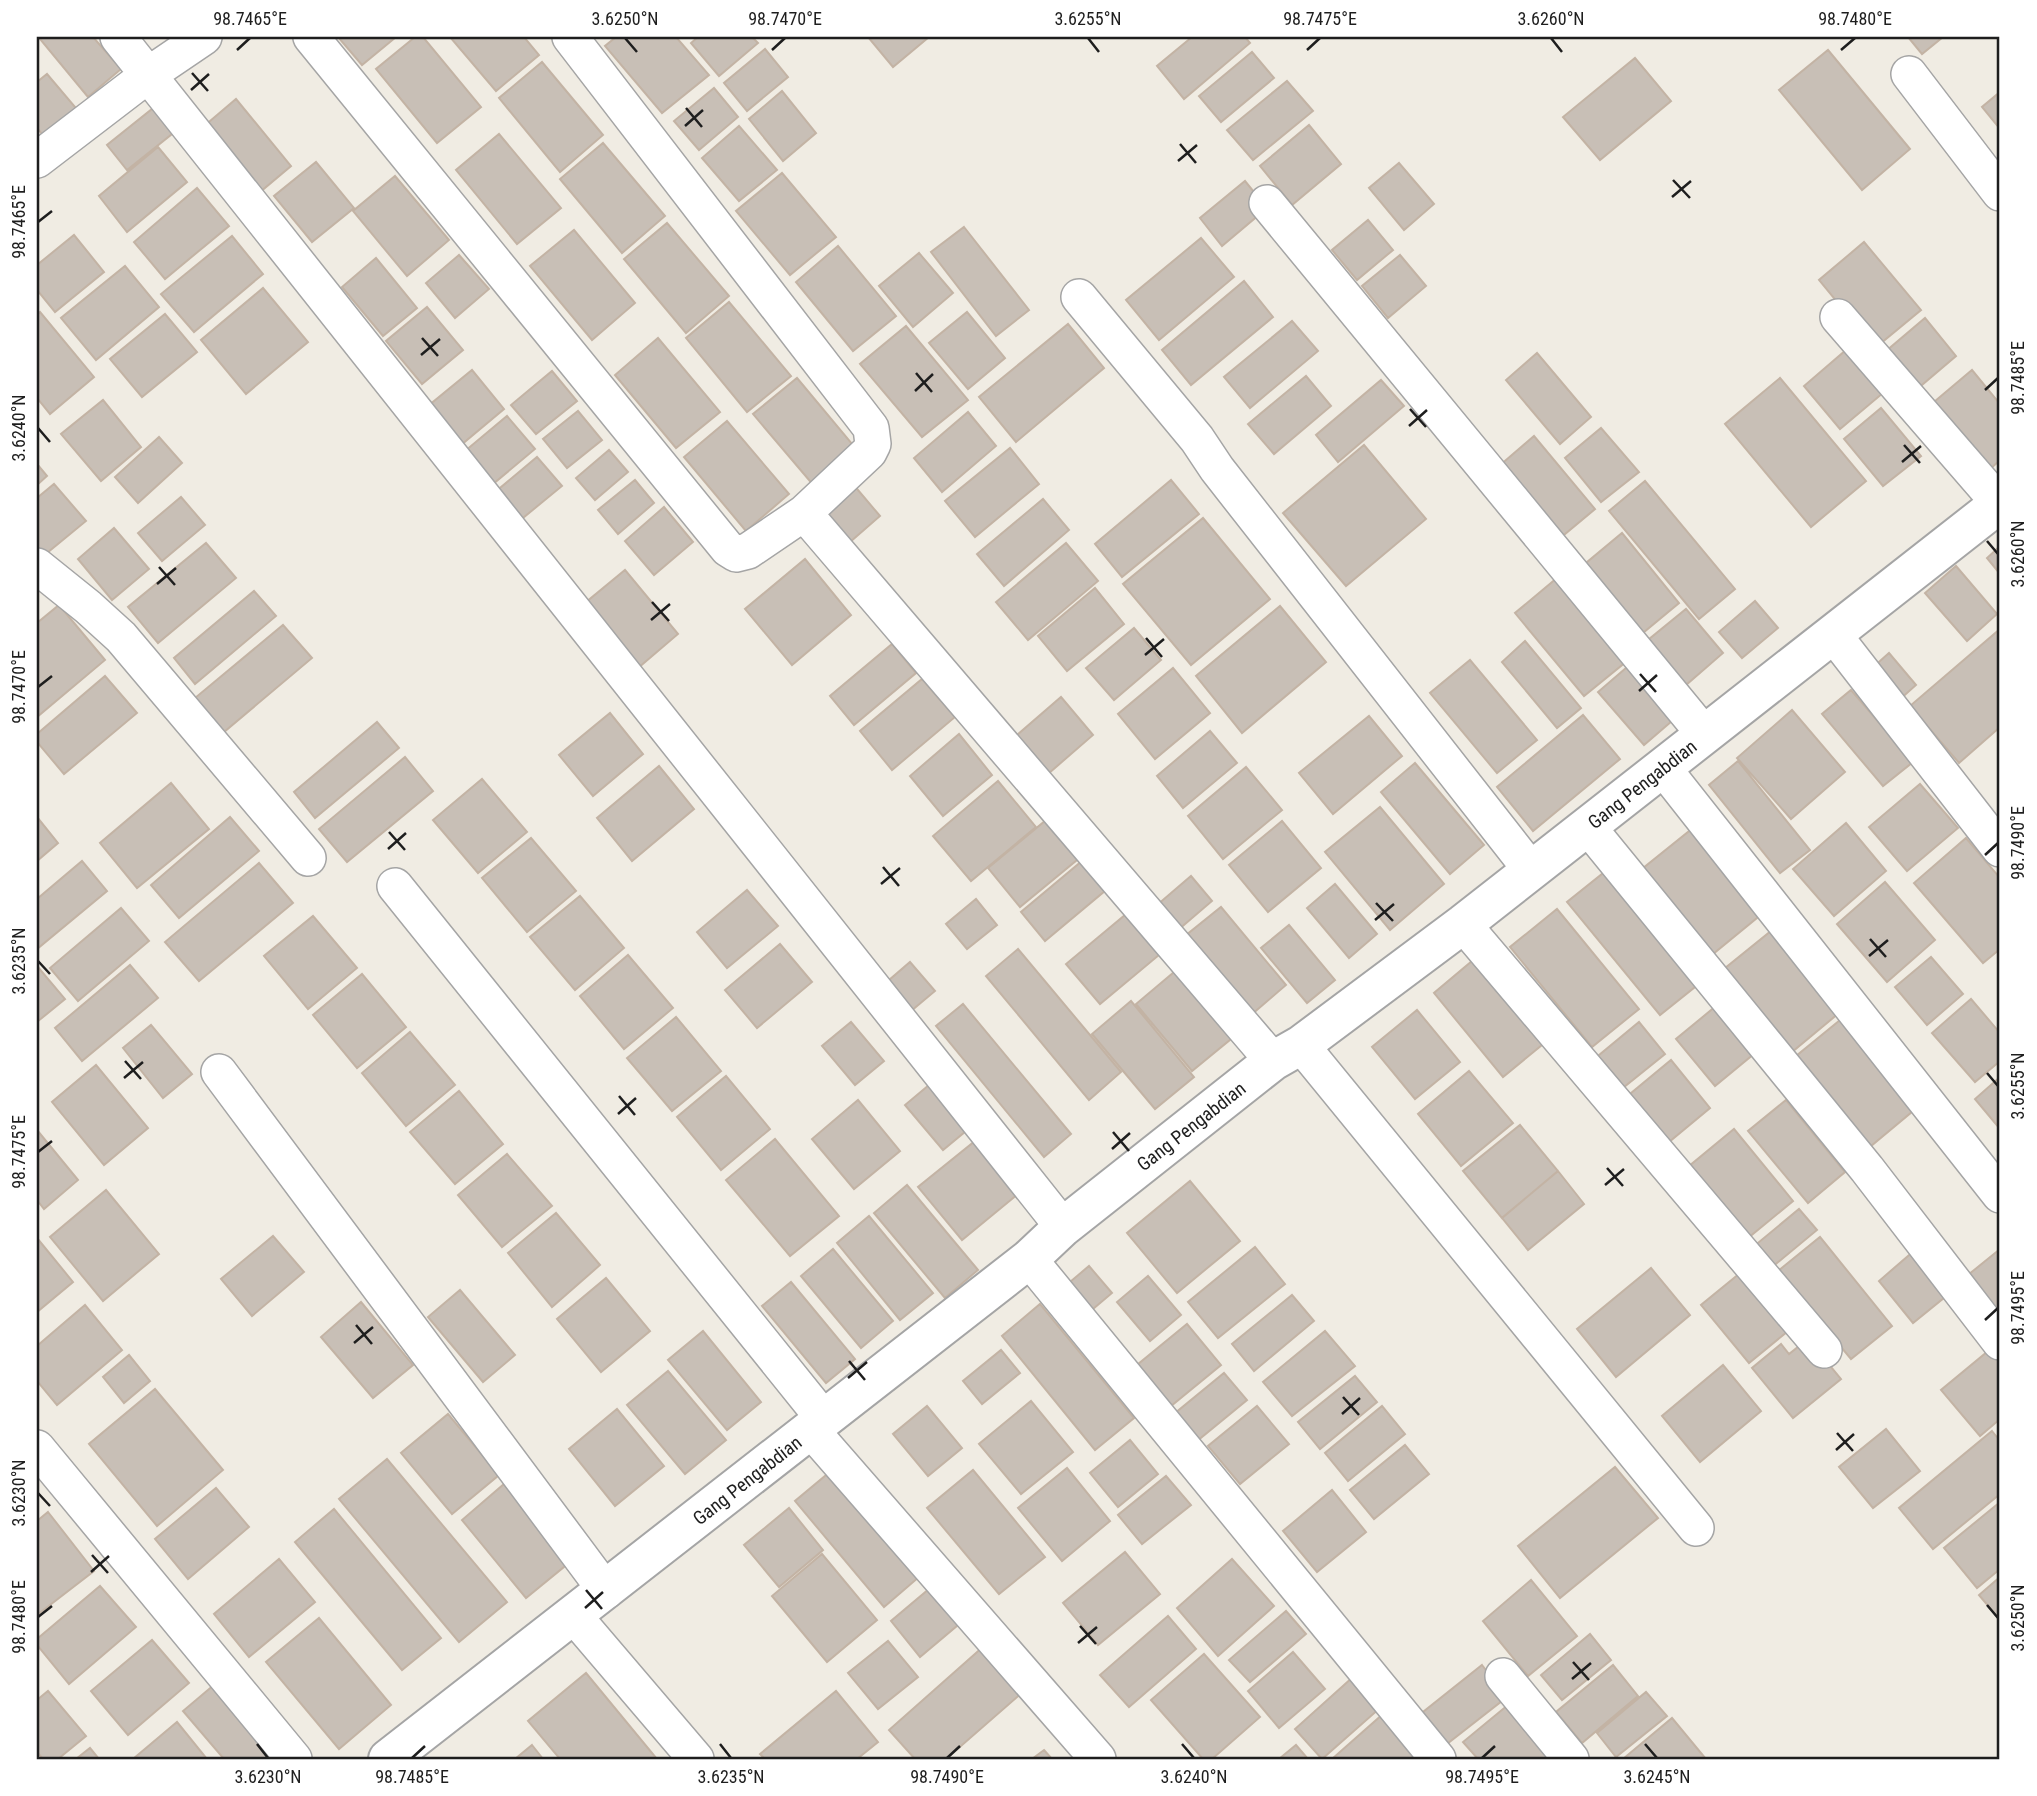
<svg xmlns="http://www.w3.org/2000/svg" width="2037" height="1796" font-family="'Roboto Condensed',sans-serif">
<rect width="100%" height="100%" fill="#f0ece3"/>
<path fill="#c8bfb6" stroke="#c3b3a4" stroke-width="2" d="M43,37H93L121,69L88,97L40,39Z
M338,37H396L362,65Z
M415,37H423L481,107L437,143L376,69Z
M450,37H524L539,55L496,91Z
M616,37H676L709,75L662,113L605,46Z
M698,37H752L758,43L719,76L691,43Z
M868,37H929L893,67Z
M1192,37H1245L1250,43L1184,99L1157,66Z
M1908,37H1943L1922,54Z
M765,49L788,77L747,111L724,83Z
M1828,50L1910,149L1862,190L1779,90Z
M1252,52L1274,78L1221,122L1199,96Z
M1635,58L1671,101L1600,160L1563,117Z
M542,62L603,135L560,172L499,98Z
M47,74L81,114L48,141L37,128V82Z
M1287,81L1313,111L1253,160L1227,130Z
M714,88L738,117L699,150L674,121Z
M782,91L816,133L783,161L749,119Z
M2000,92V129L1982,107Z
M236,99L291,166L253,198L197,132Z
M157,105L177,130L127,170L107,145Z
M1309,125L1341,164L1292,205L1260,166Z
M739,126L777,170L739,201L702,158Z
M499,134L561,208L517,244L456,170Z
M603,143L665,216L622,253L560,179Z
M158,147L187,182L127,232L99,196Z
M316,162L354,208L312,242L274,196Z
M1399,163L1434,204L1404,230L1369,188Z
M782,173L836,237L790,275L736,211Z
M395,176L449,240L407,276L353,211Z
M1245,181L1267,208L1222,246L1200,218Z
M197,188L229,226L165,279L134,242Z
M1368,220L1393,250L1357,280L1332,250Z
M667,223L729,296L686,333L624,259Z
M964,227L1029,310L996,336L931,252Z
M574,230L635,303L592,340L530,266Z
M74,235L104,272L55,312L37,290V265Z
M232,236L263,274L194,332L161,294Z
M1201,238L1234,277L1159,340L1126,300Z
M1864,242L1921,310L1875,348L1819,280Z
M838,246L896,316L853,351L796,282Z
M919,253L953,293L913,327L879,286Z
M459,255L489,289L455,318L426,283Z
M1400,255L1426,286L1388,318L1362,286Z
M376,258L417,308L383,336L342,287Z
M125,266L159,307L96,360L61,318Z
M1244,281L1273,317L1191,385L1162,350Z
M263,288L308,342L246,394L201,340Z
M729,302L791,376L747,412L686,338Z
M427,307L463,350L422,384L386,341Z
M40,312L94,377L50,414L37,398V315Z
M967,312L1005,358L968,389L929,343Z
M165,314L197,352L142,397L110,359Z
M1925,318L1956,356L1916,390L1885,352Z
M1292,321L1318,351L1250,408L1224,377Z
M1068,324L1104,368L1016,442L979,397Z
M906,326L968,400L922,437L860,364Z
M658,338L720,412L676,448L615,375Z
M1846,350L1883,393L1840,429L1804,386Z
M1537,353L1591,417L1560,444L1506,380Z
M472,370L504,409L455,450L422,411Z
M1972,370L2000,404V460L1979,479L1922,412Z
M552,371L577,401L536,434L511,405Z
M1306,376L1331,406L1274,454L1248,424Z
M797,378L858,451L815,487L753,414Z
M1780,378L1866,481L1811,527L1725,424Z
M1381,380L1404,406L1338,462L1316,435Z
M103,400L141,447L101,481L61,434Z
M1881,408L1921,456L1883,486L1844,439Z
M578,411L602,440L567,468L543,439Z
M968,412L996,446L942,492L914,458Z
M507,416L535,449L487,489L459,456Z
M727,421L789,494L746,531L684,457Z
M1601,428L1639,472L1601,502L1565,458Z
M1534,436L1595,509L1553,544L1492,472Z
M159,437L182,463L138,503L115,477Z
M1364,445L1426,519L1346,586L1283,513Z
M1010,448L1039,484L975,537L945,501Z
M609,450L628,472L595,500L576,478Z
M537,457L562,486L518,522L494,493Z
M37,464L47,476L37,485Z
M635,480L654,503L618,534L598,510Z
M1171,480L1199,514L1122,577L1095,544Z
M1645,481L1735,589L1699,619L1609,511Z
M852,483L880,516L850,542L822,509Z
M54,484L86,521L42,557L37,551V498Z
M181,497L205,525L162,561L138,533Z
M1043,499L1069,530L1004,586L977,554Z
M664,507L693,542L654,575L625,541Z
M1203,518L1270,599L1191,665L1123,584Z
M114,528L149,569L112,600L78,559Z
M1622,533L1679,603L1638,637L1580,568Z
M206,543L236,578L158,643L128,607Z
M1066,543L1098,581L1028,640L996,602Z
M2000,546V574L1987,558Z
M805,559L851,615L792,665L745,609Z
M1956,566L1997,614L1967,641L1925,593Z
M625,570L678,634L638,668L585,603Z
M1557,578L1627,661L1584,696L1515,613Z
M1095,588L1124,624L1067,671L1038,636Z
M254,591L276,616L195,684L174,658Z
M1755,601L1778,628L1742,658L1719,632Z
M59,605L105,660L37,717V623Z
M1280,606L1326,662L1242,733L1196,676Z
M1686,609L1723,653L1686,685L1648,640Z
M283,625L312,658L224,732L195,698Z
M1134,628L1161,660L1114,700L1086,668Z
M2000,629V727L1959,763L1910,706Z
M1525,641L1581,708L1557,728L1502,662Z
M892,644L916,673L854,725L830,696Z
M1889,653L1916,685L1898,701L1871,669Z
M1470,660L1537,740L1497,773L1430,693Z
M1633,662L1679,715L1644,745L1598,692Z
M1173,668L1210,713L1155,759L1118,714Z
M105,676L137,713L64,774L37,742V734Z
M922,679L955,717L892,770L860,731Z
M1851,690L1913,762L1883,786L1822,714Z
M1061,697L1093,735L1041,780L1009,742Z
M1792,710L1845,772L1791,819L1737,758Z
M610,713L643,754L593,796L559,755Z
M1583,715L1620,759L1533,831L1497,787Z
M1369,716L1402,756L1333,814L1299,773Z
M377,722L399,748L315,818L294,792Z
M1210,731L1237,763L1183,808L1157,776Z
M959,734L992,775L943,816L910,776Z
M405,757L433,791L347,862L319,829Z
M1738,761L1810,850L1780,873L1709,785Z
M1415,763L1484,845L1450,874L1381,792Z
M659,766L694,809L632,861L597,818Z
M1246,767L1282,810L1223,859L1188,816Z
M482,779L527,832L478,873L433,820Z
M998,781L1036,827L971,881L933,836Z
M171,783L209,829L137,888L100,843Z
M1920,784L1958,828L1907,871L1869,827Z
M1380,807L1444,884L1390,930L1325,852Z
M1051,816L1083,855L1020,907L988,868Z
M37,817L58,843L37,861Z
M230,817L259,851L179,918L151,885Z
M1282,821L1321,868L1268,912L1229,865Z
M1846,823L1886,871L1834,916L1793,869Z
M1693,828L1763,913L1713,954L1642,869Z
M531,838L576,891L527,932L482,878Z
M1966,838L2000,878V949L1983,963L1914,883Z
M82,861L107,891L37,949V899Z
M1082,861L1106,890L1045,941L1021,912Z
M259,863L293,903L199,981L165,942Z
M1607,870L1700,983L1660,1015L1567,902Z
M1191,876L1212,901L1178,930L1157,905Z
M1885,882L1935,940L1887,982L1837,924Z
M1335,884L1377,934L1349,958L1307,908Z
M747,890L778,926L727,968L697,932Z
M580,896L624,948L575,990L530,937Z
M976,899L997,925L967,949L946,924Z
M1221,907L1286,985L1251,1015L1185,936Z
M121,908L149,941L78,1001L50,968Z
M1557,909L1639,1009L1592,1047L1510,947Z
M1131,910L1165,950L1100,1004L1066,964Z
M313,916L357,968L308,1009L264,956Z
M1289,925L1335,980L1307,1003L1261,948Z
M1771,931L1839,1013L1792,1052L1724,969Z
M780,944L812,982L757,1028L725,990Z
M1018,949L1121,1072L1089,1100L986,976Z
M628,955L673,1008L624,1049L580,996Z
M1478,956L1548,1040L1503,1077L1434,993Z
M1931,957L1963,994L1927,1025L1895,987Z
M910,962L935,991L911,1011L888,981Z
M1186,962L1242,1030L1192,1071L1136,1004Z
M130,965L158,998L82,1061L55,1028Z
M37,966L65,999L37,1022Z
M362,974L406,1027L357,1068L313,1015Z
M1971,999L2000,1033V1061L1975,1082L1932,1033Z
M1131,1001L1194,1077L1155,1109L1092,1034Z
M963,1004L1071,1134L1044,1157L936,1026Z
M1716,1006L1755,1053L1715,1086L1676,1039Z
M1417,1010L1460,1062L1415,1099L1372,1047Z
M1845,1016L1919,1106L1865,1151L1790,1061Z
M676,1017L721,1071L672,1111L627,1058Z
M851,1022L884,1061L855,1085L822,1046Z
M1639,1022L1665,1054L1624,1087L1598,1056Z
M151,1025L192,1074L163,1098L123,1048Z
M410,1032L455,1085L406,1126L362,1073Z
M1671,1060L1710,1108L1669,1142L1630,1094Z
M96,1065L148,1128L104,1165L52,1102Z
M1469,1071L1513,1123L1461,1166L1418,1114Z
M726,1076L770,1129L721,1170L677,1117Z
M2000,1077V1129L1975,1099Z
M935,1080L972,1126L943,1150L905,1105Z
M459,1091L503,1144L455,1184L410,1132Z
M858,1100L900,1151L854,1189L812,1139Z
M1786,1100L1845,1172L1808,1203L1748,1131Z
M1520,1125L1558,1171L1502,1218L1463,1171Z
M1734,1129L1793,1201L1748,1238L1688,1167Z
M37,1130L78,1180L44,1209L37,1200Z
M980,1137L1024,1189L962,1240L918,1187Z
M775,1139L839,1216L790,1256L726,1180Z
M507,1154L552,1206L502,1247L458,1195Z
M1558,1171L1584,1204L1528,1250L1502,1218Z
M1190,1181L1240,1241L1177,1293L1127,1233Z
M907,1185L978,1270L945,1298L874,1213Z
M106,1190L159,1254L103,1301L50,1237Z
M1799,1209L1817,1230L1771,1268L1753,1247Z
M556,1213L600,1265L552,1307L508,1253Z
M869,1216L933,1293L900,1320L837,1243Z
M273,1236L304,1272L252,1316L221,1279Z
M1820,1237L1892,1326L1851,1359L1778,1271Z
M37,1238L73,1282L37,1312Z
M1255,1247L1285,1284L1218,1338L1188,1302Z
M833,1249L893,1321L861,1348L801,1276Z
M2000,1249V1314L1968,1275Z
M1915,1250L1950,1293L1913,1323L1879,1281Z
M1089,1266L1112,1293L1087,1314L1064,1287Z
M1651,1268L1690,1315L1616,1377L1577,1329Z
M1745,1269L1793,1327L1749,1363L1701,1305Z
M1148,1276L1181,1315L1150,1341L1117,1302Z
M606,1278L650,1331L601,1372L557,1319Z
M791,1282L855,1359L826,1383L762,1306Z
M460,1290L515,1355L483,1382L428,1317Z
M1292,1295L1314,1321L1254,1371L1232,1344Z
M361,1302L413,1365L373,1398L321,1337Z
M1040,1304L1134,1418L1095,1450L1002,1336Z
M85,1305L122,1350L57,1405L37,1381V1346Z
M1187,1324L1221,1365L1171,1406L1137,1365Z
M703,1331L761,1402L727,1430L668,1360Z
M1325,1331L1355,1366L1292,1416L1263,1382Z
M1808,1339L1841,1379L1793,1418L1752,1368L1781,1344L1789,1354Z
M1993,1347L2000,1356V1419L1980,1436L1941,1390Z
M1001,1350L1020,1373L982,1404L963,1381Z
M129,1355L150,1381L124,1403L103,1377Z
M1723,1365L1761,1411L1700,1462L1662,1416Z
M668,1371L726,1440L685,1474L627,1405Z
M1224,1373L1247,1400L1197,1441L1174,1414Z
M1355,1376L1377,1402L1320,1449L1298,1422Z
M155,1389L223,1470L157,1526L89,1444Z
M1031,1401L1073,1452L1021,1494L979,1444Z
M927,1406L962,1448L928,1476L893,1434Z
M1257,1406L1289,1444L1240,1484L1208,1446Z
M1382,1406L1405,1434L1348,1481L1325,1453Z
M617,1409L664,1466L615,1506L569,1449Z
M448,1414L499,1475L452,1514L401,1453Z
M1886,1429L1920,1471L1873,1508L1839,1467Z
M1992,1431L2000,1441V1494L1933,1549L1899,1508Z
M1130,1440L1158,1474L1118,1507L1090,1473Z
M1405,1445L1429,1474L1374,1519L1350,1490Z
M387,1459L507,1602L459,1642L339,1499Z
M1615,1467L1658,1518L1560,1598L1518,1546Z
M1067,1468L1110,1521L1062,1561L1018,1508Z
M973,1470L1045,1557L999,1594L927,1508Z
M831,1471L919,1577L884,1607L795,1501Z
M1166,1476L1191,1505L1142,1544L1118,1515Z
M504,1484L570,1562L526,1598L462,1520Z
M216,1488L249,1527L188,1579L155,1539Z
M1332,1490L1366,1532L1317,1572L1283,1531Z
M2000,1502V1569L1977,1588L1944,1548Z
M789,1508L823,1550L779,1587L744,1545Z
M334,1509L441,1638L402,1670L295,1542Z
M48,1512L94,1571L37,1615V1521Z
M1125,1552L1160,1594L1098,1645L1063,1603Z
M822,1554L877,1620L827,1662L772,1596Z
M279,1559L315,1602L249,1657L214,1614Z
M1232,1559L1274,1606L1218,1656L1177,1608Z
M2000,1577V1620L1979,1595Z
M1531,1580L1577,1636L1528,1676L1483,1621Z
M100,1586L136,1627L69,1684L37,1645V1639Z
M929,1589L958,1625L920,1657L891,1621Z
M1286,1611L1306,1634L1250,1682L1229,1660Z
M1168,1616L1196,1649L1129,1707L1100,1675Z
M319,1618L391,1705L339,1749L266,1662Z
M1590,1634L1611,1660L1562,1700L1541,1675Z
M152,1640L189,1683L128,1735L91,1691Z
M888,1641L918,1677L878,1709L848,1673Z
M984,1646L1024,1691L946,1759H915L889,1730Z
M1293,1652L1325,1689L1279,1728L1248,1691Z
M1204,1654L1260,1717L1212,1759H1203L1151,1700Z
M1482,1665L1507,1697L1443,1747L1418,1716Z
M1613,1665L1638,1696L1582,1743L1556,1712Z
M586,1673L657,1759H560L528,1721Z
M1353,1677L1380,1708L1322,1759L1295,1729Z
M221,1679L283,1759H224L183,1711Z
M48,1691L86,1736L58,1759H43L37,1752V1700Z
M836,1691L878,1742L857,1759H765L760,1754Z
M1646,1692L1667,1716L1616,1757L1597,1733Z
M1514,1700L1552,1759H1478L1463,1742Z
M1383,1714L1423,1759H1332Z
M1672,1718L1706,1759H1623Z
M177,1722L207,1759H133Z
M532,1745L543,1759H515Z
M1296,1745L1308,1759H1279Z
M90,1748L99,1759H76Z
M1044,1750L1052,1759H1032Z"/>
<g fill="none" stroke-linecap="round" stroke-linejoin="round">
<defs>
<path id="minor" d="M118,37L1063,1227
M311,37L728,549L736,554L748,551L804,513
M570,37L871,428L873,444L869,452L804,513L1273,1061
M1909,74L2000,193
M37,160L148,75L204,37
M1267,203L1705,735
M1079,297L1197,439L1217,469L1531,870
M1838,317L2000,504
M37,566L88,607L121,637L308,858
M1833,634L2000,849
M1663,768L2000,1195
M1588,827L1867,1169L2000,1342
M395,886L824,1419
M1463,924L1824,1350
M1301,1045L1696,1528
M219,1072L606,1591
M1029,1259L1438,1759
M811,1430L1098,1759
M37,1448L294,1759
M574,1616L696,1759
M1503,1676L1571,1759"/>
<path id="tertiary" d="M388,1759L1029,1259L1063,1227L1273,1061L1301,1045L1463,924L2000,503"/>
</defs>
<use href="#minor" stroke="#a5a5a5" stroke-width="38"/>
<use href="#tertiary" stroke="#a5a5a5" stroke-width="42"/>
<use href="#minor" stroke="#fff" stroke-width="35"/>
<use href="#tertiary" stroke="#fff" stroke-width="38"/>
</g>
<path fill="none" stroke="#1e1e1e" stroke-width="2.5" d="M625,38L637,52M1088,38L1099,52M1551,38L1562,52M237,50L250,38M772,50L785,38M1307,50L1320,38M1841,50L1855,38M192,73L208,91M191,90L209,74M686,108L702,127M685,126L703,110M1180,144L1196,163M1178,161L1197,145M1673,180L1690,198M1672,197L1691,181M38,222L52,211M422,338L438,356M421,355L440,339M916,373L932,392M1985,390L1998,378M915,391L933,374M1410,409L1426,427M1409,426L1427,410M38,428L50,442M1904,445L1920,463M1902,462L1921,446M1987,541L1998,554M159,567L175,585M157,584L176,568M652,602L669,621M651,620L670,604M1146,638L1162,657M1145,655L1164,639M1640,674L1656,692M38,687L52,676M1639,691L1657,675M389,832L405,850M388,849L406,833M1985,855L1998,843M883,867L899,886M881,884L900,868M1376,903L1393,921M1375,920L1394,904M1870,939L1886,957M1869,956L1888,940M38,961L50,974M125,1061L141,1079M1987,1073L1998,1086M124,1078L143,1062M619,1096L635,1115M618,1114L636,1098M1113,1132L1129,1151M1112,1149L1130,1133M38,1152L52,1141M1607,1168L1623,1186M1605,1185L1624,1169M1985,1320L1998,1308M356,1325L372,1344M354,1343L373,1327M849,1361L865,1380M848,1378L867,1362M1343,1397L1359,1415M1342,1414L1360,1398M1837,1433L1853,1451M1836,1450L1854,1434M38,1493L50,1506M92,1555L108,1573M91,1572L109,1556M586,1590L602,1609M1987,1605L1998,1618M585,1608L603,1592M38,1617L52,1606M1080,1626L1096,1644M1078,1643L1097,1627M1573,1662L1589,1680M1572,1679L1591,1663M257,1744L268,1758M720,1744L731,1758M1182,1744L1194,1758M1645,1744L1657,1758M412,1758L425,1746M947,1758L960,1746M1482,1758L1495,1746"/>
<g text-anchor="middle" stroke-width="6" stroke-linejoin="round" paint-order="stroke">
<g font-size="19" fill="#1e1e1e" stroke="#fff">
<text transform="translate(1642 784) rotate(-38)" y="7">Gang Pengabdian</text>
<text transform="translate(1191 1126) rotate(-38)" y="7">Gang Pengabdian</text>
<text transform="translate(747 1480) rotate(-38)" y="7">Gang Pengabdian</text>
</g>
</g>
<rect width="2037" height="1796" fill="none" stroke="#ffffff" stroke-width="77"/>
<rect x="38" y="38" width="1960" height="1720" fill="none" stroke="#1e1e1e" stroke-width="2.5"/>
<g font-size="18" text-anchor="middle" fill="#1e1e1e">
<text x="250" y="25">98.7465°E</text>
<text x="625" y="25">3.6250°N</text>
<text x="785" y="25">98.7470°E</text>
<text x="1088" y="25">3.6255°N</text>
<text x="1320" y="25">98.7475°E</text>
<text x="1551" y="25">3.6260°N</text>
<text x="1855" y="25">98.7480°E</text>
<text transform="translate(19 222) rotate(-90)" y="6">98.7465°E</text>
<text transform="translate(2018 378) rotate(-90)" y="6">98.7485°E</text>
<text transform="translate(19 428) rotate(-90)" y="6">3.6240°N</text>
<text transform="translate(2018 554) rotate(-90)" y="6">3.6260°N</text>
<text transform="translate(19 687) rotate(-90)" y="6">98.7470°E</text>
<text transform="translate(2018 843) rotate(-90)" y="6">98.7490°E</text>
<text transform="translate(19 961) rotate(-90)" y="6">3.6235°N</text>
<text transform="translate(2018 1086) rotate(-90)" y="6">3.6255°N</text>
<text transform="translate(19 1152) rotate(-90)" y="6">98.7475°E</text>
<text transform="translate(2018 1308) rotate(-90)" y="6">98.7495°E</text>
<text transform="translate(19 1493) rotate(-90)" y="6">3.6230°N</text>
<text transform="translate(19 1617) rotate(-90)" y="6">98.7480°E</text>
<text transform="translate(2018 1618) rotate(-90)" y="6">3.6250°N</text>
<text x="268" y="1783">3.6230°N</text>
<text x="412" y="1783">98.7485°E</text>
<text x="731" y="1783">3.6235°N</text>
<text x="947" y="1783">98.7490°E</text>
<text x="1194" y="1783">3.6240°N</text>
<text x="1482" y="1783">98.7495°E</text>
<text x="1657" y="1783">3.6245°N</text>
</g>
</svg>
